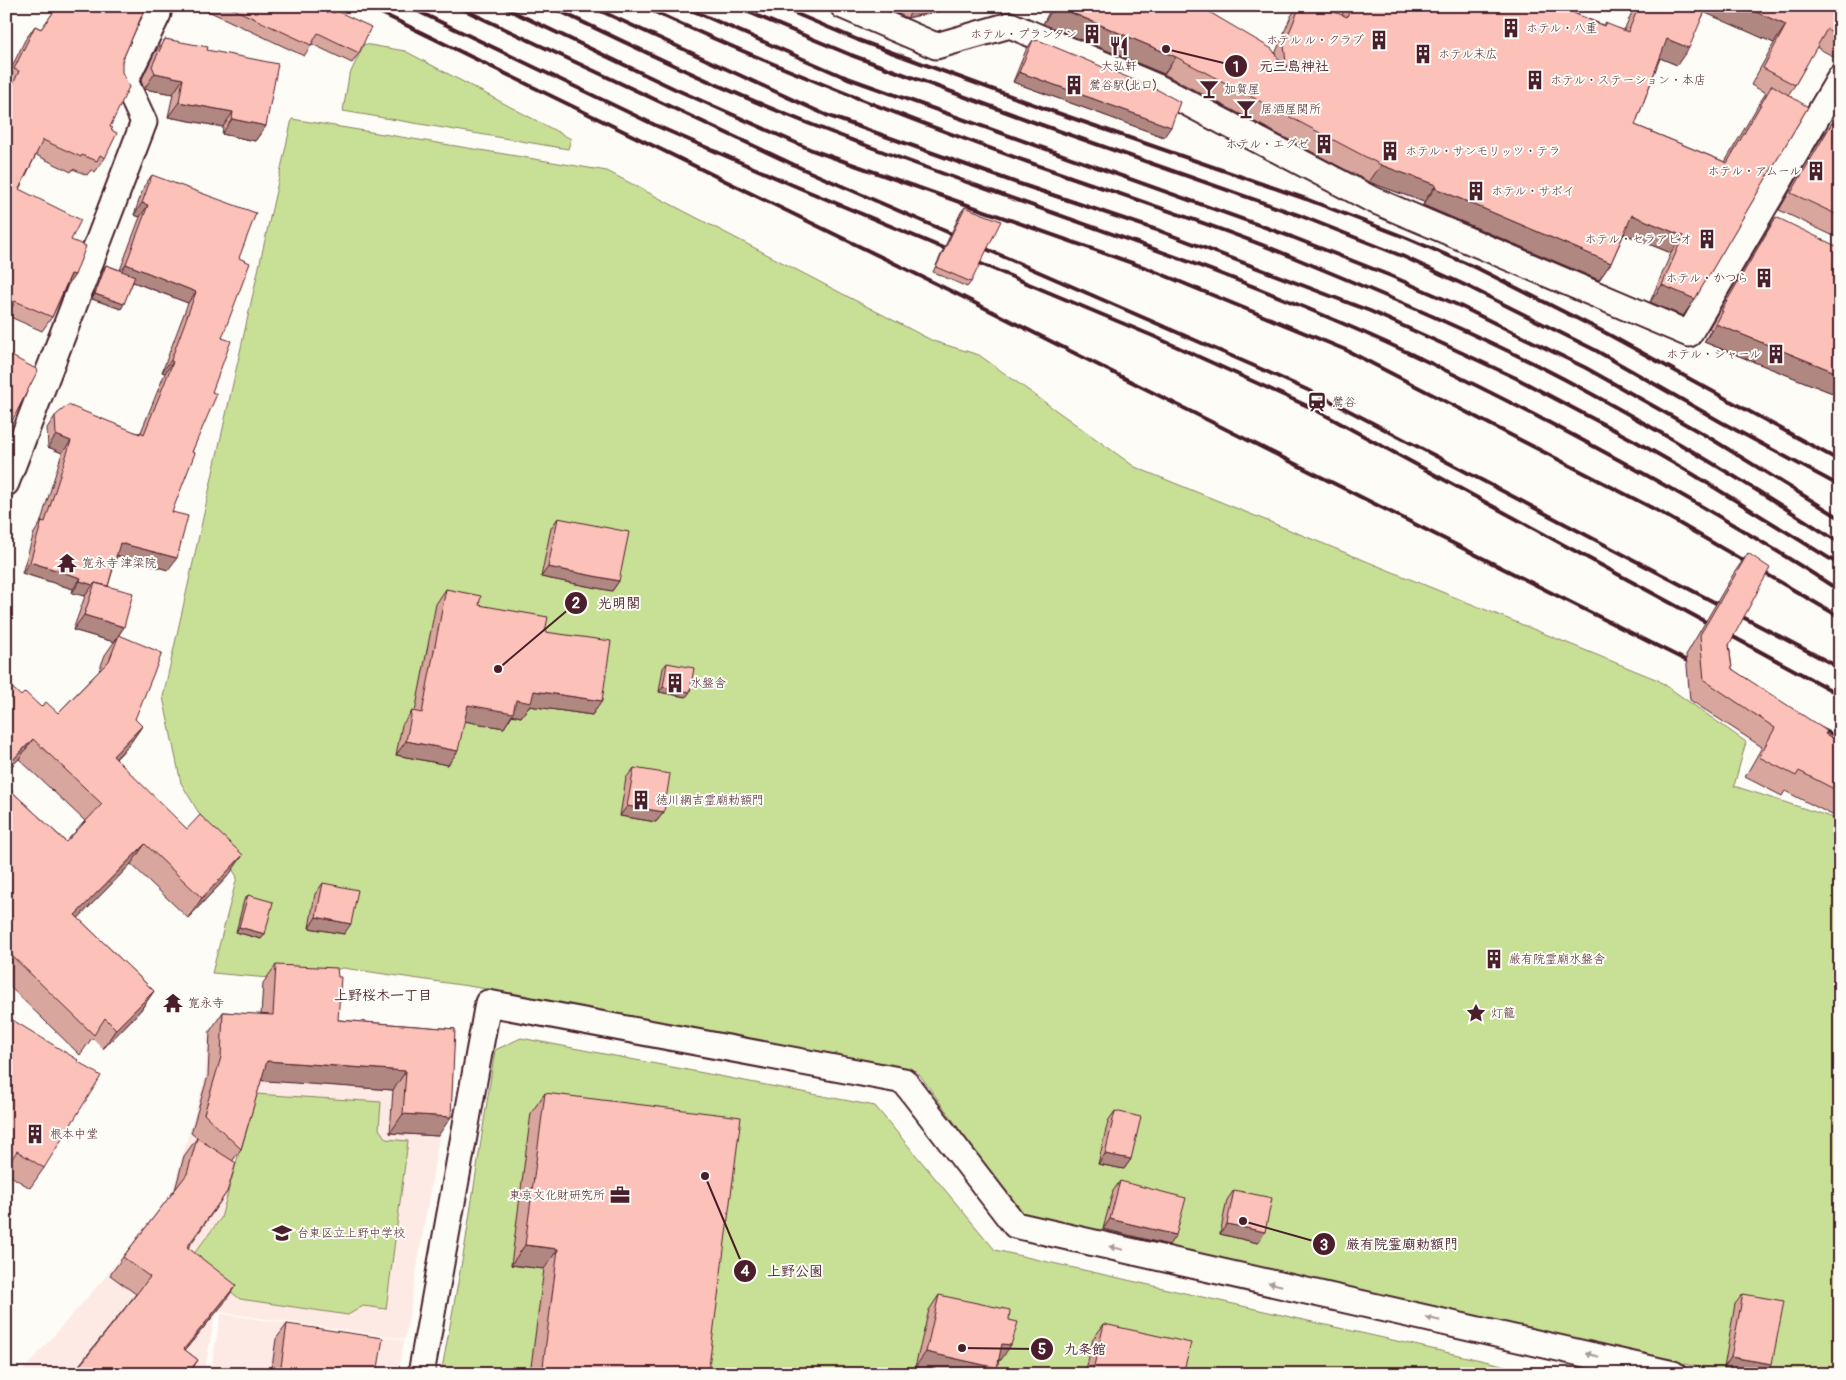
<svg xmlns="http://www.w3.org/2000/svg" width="1846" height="1380" font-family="Pangolin,'Klee One',sans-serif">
<rect width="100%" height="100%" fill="#fdfcf7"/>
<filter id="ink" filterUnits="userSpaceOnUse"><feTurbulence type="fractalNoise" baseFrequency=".02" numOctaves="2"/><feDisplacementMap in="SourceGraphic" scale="10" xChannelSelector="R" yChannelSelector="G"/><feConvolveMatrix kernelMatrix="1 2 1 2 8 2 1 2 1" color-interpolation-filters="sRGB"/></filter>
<g filter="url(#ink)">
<path fill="#fdeae4" d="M208,1029L456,1036L405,1339L219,1312L214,1319L204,1374H20L108,1274L172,1192L205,1077Z
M221,1314L404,1340L398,1374H210Z"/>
<path fill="#c8e096" stroke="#898060" d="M364,44L405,51L571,139L568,149L343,111L349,76Z
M292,119L607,171L933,341L979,355L1135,467L1658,680L1746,742L1734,786L1840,820V1374H1729L1021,1214L917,1071L475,987L343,968L291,980L212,973L237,877L181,783L163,697Z
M521,1038L875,1106L995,1250L1542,1374H441L465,1245L495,1050Z
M255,1094L381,1102L379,1129L386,1139L408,1141L386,1309L363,1306L348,1315L240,1299L190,1259L221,1218Z"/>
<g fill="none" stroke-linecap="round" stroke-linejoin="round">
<defs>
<path id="minor" d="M843,6L936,46L1010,25L1157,87L1371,199L1689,334L1840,78
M6,483L144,122L125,81L158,14L149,6
M421,1374L488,1003L904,1081L1015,1225L1673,1374"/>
</defs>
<use href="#minor" stroke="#4a1f2b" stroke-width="29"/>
<use href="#minor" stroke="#fdfcf7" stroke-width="25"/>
<path stroke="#4a1f2b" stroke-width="4" d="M367,6L955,293L1699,667
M407,6L657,126L795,186L1153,336L1314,409L1840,695
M456,6L803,169L1252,365L1321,396L1840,668
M501,6L675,89L812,150L1149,269L1346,350L1658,511L1840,617
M549,6C639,49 729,93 823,129C995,196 1174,250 1344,324C1438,364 1529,411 1619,460C1694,501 1768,544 1840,591
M590,6L826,115L1017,183L1160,231L1370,311L1443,344L1516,378L1635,441L1691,473L1840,565
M642,6C768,65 897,115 1028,162C1115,193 1204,221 1290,256C1387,296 1486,337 1579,387C1668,435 1755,488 1840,543
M682,6L842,76L1292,237L1391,276L1460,306L1586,368L1710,438L1840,518
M734,6L851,55L1039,124L1301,216L1402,256L1469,287L1595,350L1721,422L1840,486
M778,6L858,40L1046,109L1306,199L1407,238L1477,268L1604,332L1840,461
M1815,726L1840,738"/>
</g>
<path fill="#d9a69e" stroke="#4a1f2b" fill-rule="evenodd" d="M58,6H146L122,61L110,127L111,130L105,158L95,172L91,170L87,175L73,169L71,172L36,155L19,189L71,240L65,289L52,317L42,331L8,316L6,320V93L9,86L6,84V79L25,40L35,26L41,29Z
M208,6H322L333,13L335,10L359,53L352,63L312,44L304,56L206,10Z
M883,6H947L944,10L907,18Z
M1052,6H1212L1206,10L1275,54L1291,16L1298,6H1320L1342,15L1345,6H1557L1603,25L1624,30L1635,6H1840V60L1816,47L1795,85L1788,95L1683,316L1650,302L1671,253L1624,234L1611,263L1599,280L1423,205L1424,202L1369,182L1164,74L1043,24ZM1705,12L1774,43L1751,85L1766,93L1760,102L1725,162L1635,125L1660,58L1677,65Z
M165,39L207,50L266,126L255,141L222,134L223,127L168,117L173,94L144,89L141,81L154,54Z
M1033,40L1164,137L1013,82L1026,50Z
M1840,119V239L1779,210L1820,140L1832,123L1836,125Z
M152,175L239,258L222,338L212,392L172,512L168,570L117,556L108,586L124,627L114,642L73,630L85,596L72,593L73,589L22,573L34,533L40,524L62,453L48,447L47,428L55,416L139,433L141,432L165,373L162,372L188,303L133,282L121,309L92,299L103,270L106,265L120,270L140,217L134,215L144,186Z
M965,207L971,282L967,287L933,272L961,212Z
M1776,217L1840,396L1704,342L1711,329L1709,328L1764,235Z
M558,518L619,581L612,591L541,577L551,528Z
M1748,553L1729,645L1732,669L1825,734L1840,742V819L1785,791L1782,796L1745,777L1762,747L1690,700L1686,655L1734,573Z
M446,589L479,605L545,632L602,701L592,715L529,706L521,717L512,715L504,728L464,721L448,765L396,755L402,725L412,711L415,712L436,604Z
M119,635L135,719L142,726L129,745L116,759L229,875L188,918L131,864L78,918L154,991L140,1011L103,1049L92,1038L80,1055L6,983V786L66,842L85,821L19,759L21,696L41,707L58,713L99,671L105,655Z
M667,663L686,697L659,692L663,668Z
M634,768L664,812L656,822L620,816L626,778Z
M323,883L344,934L309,928L315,894Z
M248,895L265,934L261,939L236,932L244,900Z
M276,965L338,1020L455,1029L438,1136L390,1133L393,1090L261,1080L241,1149L233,1160L227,1192L188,1248L224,1303L185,1350L198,1360L189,1374H72L136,1294L110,1275L123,1257L175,1190L184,1156L197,1138L191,1133L208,1076L210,1031L223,1012L261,1015L263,983Z
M6,1016L44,1168L30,1188L6,1173Z
M545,1093L708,1374H530L544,1269L511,1265L531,1113Z
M1115,1111L1131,1159L1124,1169L1098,1164L1108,1121Z
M1120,1181L1169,1245L1103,1229L1113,1191Z
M1234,1190L1258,1243L1220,1234L1227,1200Z
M1743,1294L1772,1364L1766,1374H1759L1724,1368L1735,1304Z
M939,1295L1001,1360H999L997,1368L993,1374H945L915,1367L929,1310Z
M287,1324L377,1374H271L276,1339Z
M1104,1324L1183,1374H1085L1093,1339Z"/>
<path fill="#b08781" stroke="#4a1f2b" d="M915,6H947L944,10L907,18Z
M1055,6L1176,57L1164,74L1043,24Z
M1198,6H1212L1186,23Z
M1704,6H1742L1786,25L1774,43L1701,11Z
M1667,39L1689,48L1677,65L1655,56Z
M1019,72L1171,127L1164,137L1013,82Z
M155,73L183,79L173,94L144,89Z
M179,102L233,112L223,127L168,117Z
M232,119L266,126L255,141L222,134Z
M1381,165L1436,185L1424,202L1369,182Z
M1435,188L1611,263L1599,280L1423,205Z
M142,203L148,205L140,217L134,215Z
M1632,215L1683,236L1671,253L1620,232Z
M126,264L196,292L188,303L118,276Z
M71,274L75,275L65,289Z
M1662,285L1695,299L1683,316L1650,302Z
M95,294L124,304L121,309L92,299Z
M1716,324L1840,374V396L1704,342Z
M171,360L173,362L165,373L162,372Z
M56,435L71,441L62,453L48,447Z
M120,543L177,558L168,570L112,554Z
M30,562L81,578L73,589L22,573Z
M548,567L619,581L612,591L541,577Z
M80,581L93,585L85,596L72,593Z
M84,615L124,627L114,642L73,630Z
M663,687L690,692L686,697L659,692Z
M534,691L602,701L592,715L529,706L521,717L512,715L504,728L458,720L468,705L516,700Z
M142,726L129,745L99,776L113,756Z
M33,739L19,759L6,772V767Z
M406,741L458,751L448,765L396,755Z
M627,806L664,812L656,822L620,816Z
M145,844L131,864L62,935L75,915Z
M243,855L229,875L188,918L202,898Z
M316,917L351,924L344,934L309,928Z
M239,927L265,934L261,939L236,932Z
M154,991L140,1011L103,1049L116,1029Z
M267,1061L406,1071L393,1090L253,1080Z
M403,1114L451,1117L438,1136L390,1133Z
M1105,1154L1131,1159L1124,1169L1098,1164Z
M1110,1219L1176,1235L1169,1245L1103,1229Z
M1227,1224L1265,1232L1258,1243L1220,1234Z
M525,1245L558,1249L544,1269L511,1265Z
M236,1285L224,1303L171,1367L184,1349Z
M1002,1344L1011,1345L1001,1360L992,1359Z
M926,1352L997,1368L993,1374H945L915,1367Z
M1731,1357L1772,1364L1766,1374H1759L1724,1368Z"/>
<path fill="#fcc1b8" stroke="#4a1f2b" d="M58,6H106L107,9L109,6H146L122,61V72L129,87L110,127L113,128L111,130L117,133L105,158L100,155L97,161L82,155L81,157L43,140L19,189L81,220L71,240L86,246L75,275L71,274L52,317L15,301L6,320V100L19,71L14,69L35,26L41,29Z
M227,6H322L334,13L335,10L371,27L359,53L318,33L311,45Z
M1056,6H1199L1272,49L1287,72L1284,45L1300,6H1320L1347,17L1351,6H1557L1604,26L1605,23L1628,32L1639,6H1707L1689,48L1667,39L1635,125L1727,163L1772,85L1808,107L1695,299L1662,285L1683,236L1632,215L1611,263L1435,188L1436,185L1381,165L1176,57Z
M1742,6H1840V36L1827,29L1795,85L1763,68L1786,25Z
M165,39L208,47L207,50L278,64L266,126L232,119L233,112L179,102L183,79L155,73L152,66Z
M1033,40L1037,41L1038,40L1158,90L1180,102L1171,127L1019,72Z
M1832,123L1839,127L1840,125V216L1791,193Z
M152,175L256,213L239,258L250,263L222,338L231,341L212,392L217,394L192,452L195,453L172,512L188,516L177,558L120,543L108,586L95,583L93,585L80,581L81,578L30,562L42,521L45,522L71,441L56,435L55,416L68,405L140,434V432L144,434L173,362L171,360L196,292L126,264L148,205L142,203Z
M965,207L1001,221L971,282L936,267Z
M1776,217L1840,248V374L1716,324L1723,311H1721Z
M106,265L135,276L124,304L95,294Z
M6,353L38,370L6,433Z
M558,518L629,532L619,581L548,567Z
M1748,553L1770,568L1729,645L1732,669L1827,731L1825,734L1840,742V792L1799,771L1796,776L1759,757L1775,728L1704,680L1700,635Z
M95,583L133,593L124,627L84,615Z
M446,589L481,596L479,605L548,617L545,632L611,641L602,701L534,691L531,703L516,700L513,713L468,705L458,751L406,741L412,711L422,713Z
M119,635L162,653L135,719L142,726L113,756L187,829L200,815L243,855L202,898L145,844L75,915L154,991L116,1029L105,1018L94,1035L6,950V786L66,842L102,804L33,739L6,767V682L21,696L25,692L41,707L46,702L58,713L109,661Z
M667,663L694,668L690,692L663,687Z
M634,768L670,774L664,812L627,806Z
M323,883L358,890L351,924L316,917Z
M248,895L273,902L265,934L239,927Z
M276,965L337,968L338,977H341L338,1020L455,1029L451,1117L403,1114L406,1071L267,1061L241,1149L204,1114L221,1057L223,1012L273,1015Z
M6,1016L78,1060L77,1061L101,1076L44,1168L17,1151L9,1163L6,1161Z
M545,1093L741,1117L708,1374H542L558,1249L525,1245Z
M1115,1111L1141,1117L1131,1159L1105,1154Z
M197,1138L236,1163L227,1192L187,1247L236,1285L184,1349L198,1360L187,1374H73L150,1277L123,1257L187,1174Z
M1120,1181L1186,1198L1176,1235L1110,1219Z
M1234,1190L1272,1198L1265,1232L1227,1224Z
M1743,1294L1784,1301L1772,1364L1731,1357Z
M939,1295L1010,1310L1009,1320L1018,1322L1011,1345L1002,1344L997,1368L926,1352Z
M287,1324L383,1338L377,1374H280Z
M1104,1324L1191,1343L1183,1374H1092Z"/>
<defs><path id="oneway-solid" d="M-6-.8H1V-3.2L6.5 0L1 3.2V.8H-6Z" transform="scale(1.25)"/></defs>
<g fill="#ac999b">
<use href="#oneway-solid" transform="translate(1116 1248) rotate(-167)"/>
<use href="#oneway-solid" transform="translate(1275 1284) rotate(-167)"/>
<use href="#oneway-solid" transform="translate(1433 1319) rotate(-167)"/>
<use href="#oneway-solid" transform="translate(1592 1355) rotate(-167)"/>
</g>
</g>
<defs>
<symbol id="building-bare" viewBox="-9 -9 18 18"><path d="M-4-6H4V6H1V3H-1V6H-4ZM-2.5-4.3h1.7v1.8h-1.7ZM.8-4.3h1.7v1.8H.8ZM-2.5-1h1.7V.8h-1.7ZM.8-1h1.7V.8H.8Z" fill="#4a1f2b" stroke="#fdfcf7" stroke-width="2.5" paint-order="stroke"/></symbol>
<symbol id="restaurant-bare" viewBox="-9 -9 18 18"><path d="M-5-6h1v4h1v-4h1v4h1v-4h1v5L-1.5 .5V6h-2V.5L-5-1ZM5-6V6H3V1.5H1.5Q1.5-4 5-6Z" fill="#4a1f2b" stroke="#fdfcf7" stroke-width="2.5" paint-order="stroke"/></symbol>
<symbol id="bar-bare" viewBox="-9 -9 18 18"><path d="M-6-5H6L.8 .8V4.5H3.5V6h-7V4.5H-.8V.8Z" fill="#4a1f2b" stroke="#fdfcf7" stroke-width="2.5" paint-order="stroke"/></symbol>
<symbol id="station-bare" viewBox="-9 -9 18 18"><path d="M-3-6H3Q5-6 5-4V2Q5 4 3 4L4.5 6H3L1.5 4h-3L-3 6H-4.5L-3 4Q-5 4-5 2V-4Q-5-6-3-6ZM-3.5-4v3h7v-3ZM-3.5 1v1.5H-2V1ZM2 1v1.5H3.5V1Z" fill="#4a1f2b" stroke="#fdfcf7" stroke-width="2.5" paint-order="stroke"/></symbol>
<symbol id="temple-bare" viewBox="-9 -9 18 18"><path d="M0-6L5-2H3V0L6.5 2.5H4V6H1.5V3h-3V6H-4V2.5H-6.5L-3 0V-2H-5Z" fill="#4a1f2b" stroke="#fdfcf7" stroke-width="2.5" paint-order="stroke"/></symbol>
<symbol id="sight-bare" viewBox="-9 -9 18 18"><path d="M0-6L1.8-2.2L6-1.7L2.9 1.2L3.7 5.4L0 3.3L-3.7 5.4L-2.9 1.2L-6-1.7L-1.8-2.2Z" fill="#4a1f2b" stroke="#fdfcf7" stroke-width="2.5" paint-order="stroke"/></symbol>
<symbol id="office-bare" viewBox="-9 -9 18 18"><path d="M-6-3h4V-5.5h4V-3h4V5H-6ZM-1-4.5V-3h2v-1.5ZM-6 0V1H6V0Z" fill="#4a1f2b" stroke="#fdfcf7" stroke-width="2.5" paint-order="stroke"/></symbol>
<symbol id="school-bare" viewBox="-9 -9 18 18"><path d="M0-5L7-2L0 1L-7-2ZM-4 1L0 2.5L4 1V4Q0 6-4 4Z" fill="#4a1f2b" stroke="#fdfcf7" stroke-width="2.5" paint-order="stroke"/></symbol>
</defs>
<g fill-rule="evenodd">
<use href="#building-bare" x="1497" y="14" width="28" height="28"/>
<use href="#building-bare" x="1078" y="20" width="28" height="28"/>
<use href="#building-bare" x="1365" y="26" width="28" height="28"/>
<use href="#restaurant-bare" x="1105" y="32" width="28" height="28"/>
<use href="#building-bare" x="1409" y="40" width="28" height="28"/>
<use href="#building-bare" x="1521" y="66" width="28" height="28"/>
<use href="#building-bare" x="1060" y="71" width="28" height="28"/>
<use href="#bar-bare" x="1195" y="75" width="28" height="28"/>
<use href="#bar-bare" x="1232" y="95" width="28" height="28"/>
<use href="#building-bare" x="1310" y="130" width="28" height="28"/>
<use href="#building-bare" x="1376" y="137" width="28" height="28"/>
<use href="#building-bare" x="1802" y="157" width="28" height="28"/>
<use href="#building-bare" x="1462" y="177" width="28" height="28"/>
<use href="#building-bare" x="1693" y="225" width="28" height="28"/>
<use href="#building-bare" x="1750" y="264" width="28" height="28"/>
<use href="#building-bare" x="1762" y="340" width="28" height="28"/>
<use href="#station-bare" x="1303" y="388" width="28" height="28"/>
<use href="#temple-bare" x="53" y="549" width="28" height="28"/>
<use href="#building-bare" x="661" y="669" width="28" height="28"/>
<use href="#building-bare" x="627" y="786" width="28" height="28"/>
<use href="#building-bare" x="1480" y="945" width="28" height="28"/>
<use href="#temple-bare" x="159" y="989" width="28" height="28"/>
<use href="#sight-bare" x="1462" y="999" width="28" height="28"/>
<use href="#building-bare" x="21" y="1120" width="28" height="28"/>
<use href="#office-bare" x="606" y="1181" width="28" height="28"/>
<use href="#school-bare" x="268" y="1219" width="28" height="28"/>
</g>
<g text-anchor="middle" stroke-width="4" stroke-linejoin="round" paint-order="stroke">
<g font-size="12" fill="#4a1f2b" stroke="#fdfcf7" text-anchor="start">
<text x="1526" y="32">ホテル・八重</text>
<text x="1077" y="38" text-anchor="end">ホテル・プランタン</text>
<text x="1364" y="44" text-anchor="end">ホテル ル・クラブ</text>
<text x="1438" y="58">ホテル末広</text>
<text x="1119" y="70" text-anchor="middle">大弘軒</text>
<text x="1550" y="84">ホテル・ステーション・本店</text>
<text x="1089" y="89">鶯谷駅(北口)</text>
<text x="1224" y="93">加賀屋</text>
<text x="1261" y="113">居酒屋関所</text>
<text x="1309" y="148" text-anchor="end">ホテル・エグゼ</text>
<text x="1405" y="155">ホテル・サンモリッツ・テラ</text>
<text x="1801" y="175" text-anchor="end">ホテル・アムール</text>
<text x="1491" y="195">ホテル・サボイ</text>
<text x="1692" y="243" text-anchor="end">ホテル・セラアピオ</text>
<text x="1749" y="282" text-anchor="end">ホテル・かつら</text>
<text x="1761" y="358" text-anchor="end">ホテル・シャール</text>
<text x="1332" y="406">鶯谷</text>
<text x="82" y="567">寛永寺 津梁院</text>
<text x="690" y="687">水盤舎</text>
<text x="656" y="804">徳川綱吉霊廟勅額門</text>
<text x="1509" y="963">厳有院霊廟水盤舎</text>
<text x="188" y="1007">寛永寺</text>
<text x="1491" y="1017">灯籠</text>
<text x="50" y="1138">根本中堂</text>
<text x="605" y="1199" text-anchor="end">東京文化財研究所</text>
<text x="297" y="1237">台東区立上野中学校</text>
</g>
<g font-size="14" font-weight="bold" fill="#4a1f2b" stroke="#fdfcf7">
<text x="383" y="1000">上野桜木一丁目</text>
</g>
</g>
<path fill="none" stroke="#4a1f2b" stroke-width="2" d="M1166 49L1236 66M498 669L576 603M1243 1221L1324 1244M705 1176L745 1271M962 1348L1042 1349"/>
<g fill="#4a1f2b" stroke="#fdfcf7" stroke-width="2">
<circle cx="1166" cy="49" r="5"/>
<circle cx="498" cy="669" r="5"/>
<circle cx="1243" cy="1221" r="5"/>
<circle cx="705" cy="1176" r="5"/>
<circle cx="962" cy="1348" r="5"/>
<circle cx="1236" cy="66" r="12"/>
<circle cx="576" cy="603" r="12"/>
<circle cx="1324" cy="1244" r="12"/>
<circle cx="745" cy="1271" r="12"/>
<circle cx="1042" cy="1349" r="12"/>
</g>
<g font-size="15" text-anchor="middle" font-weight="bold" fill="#fff">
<text x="1236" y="72">1</text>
<text x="576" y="608">2</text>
<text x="1324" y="1250">3</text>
<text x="745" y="1276">4</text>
<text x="1042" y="1354">5</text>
</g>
<g font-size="14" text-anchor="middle" font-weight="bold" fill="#4a1f2b" stroke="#fdfcf7" stroke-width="4" stroke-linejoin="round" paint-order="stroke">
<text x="1294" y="71">元三島神社</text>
<text x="619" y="608">光明閣</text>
<text x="1402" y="1249">厳有院霊廟勅額門</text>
<text x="795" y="1276">上野公園</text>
<text x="1085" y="1354">九条館</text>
</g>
<rect width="1846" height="1380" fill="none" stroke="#fdfcf7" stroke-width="25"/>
<rect x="12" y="12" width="1821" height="1355" fill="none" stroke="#4a1f2b" stroke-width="2" filter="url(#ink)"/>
</svg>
